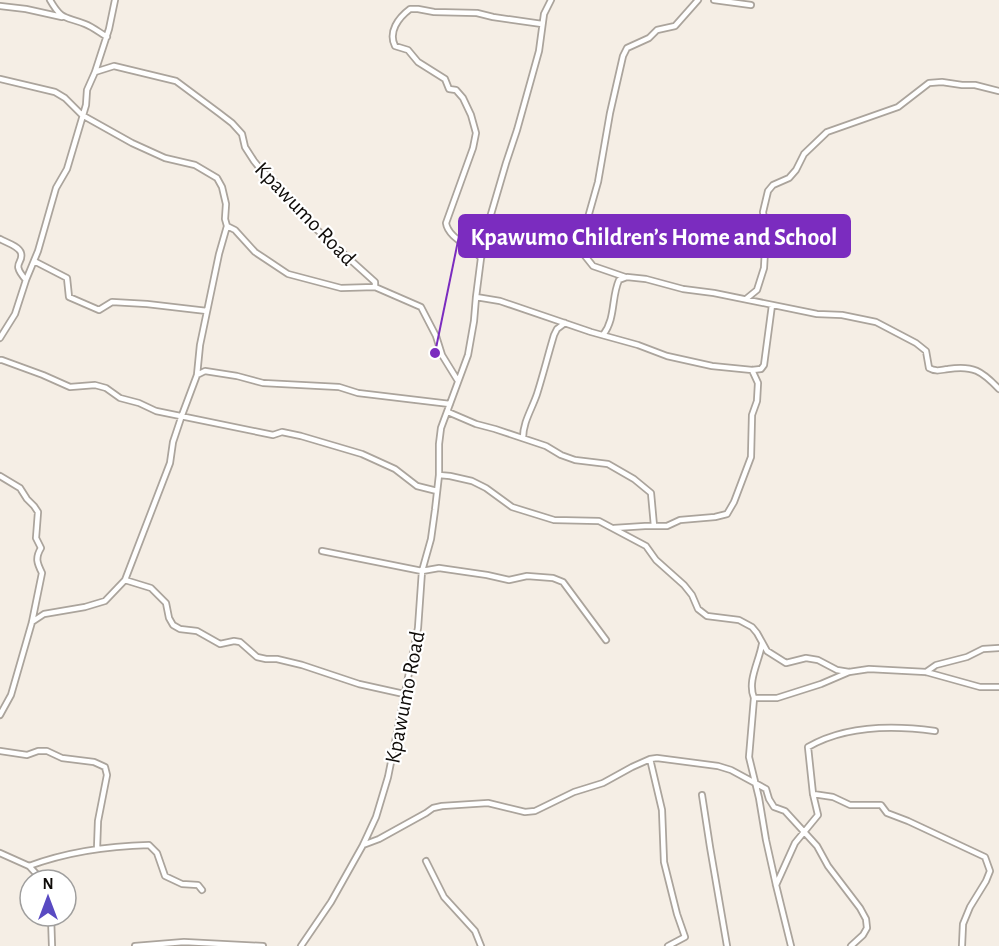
<svg xmlns="http://www.w3.org/2000/svg" width="999" height="946" font-family="'Alegreya Sans',sans-serif">
<rect width="100%" height="100%" fill="#f5eee5"/>
<g fill="none" stroke-linecap="round" stroke-linejoin="round">
<defs>
<path id="street" d="M50,0C62,21 65,16 85,24C93,27 100,33 107,37
M714,0L751,5
M0,6L26,9L62,17
M95,72L114,66L176,81L219,113L232,123L242,134L245,147L254,161L262,171L274,181L304,218L375,282V287L421,307L436,336L442,355L458,381
M0,79L55,92L65,98L82,115L132,143L165,158L195,165L217,178L222,187L226,204L225,219L227,226L235,230L255,252L288,274L341,288L375,287
M0,239C5,242 19,246 21,253C24,264 10,262 26,280
M481,258C471,246 448,238 446,223L473,148L476,133L471,115L463,98L456,90L449,89L445,79L418,62L408,50L395,46C388,32 398,18 410,9H418L434,12L477,13L493,17L542,24
M34,261L67,278L69,297L99,310L112,302L147,304L207,311
M625,277L593,266L585,256L583,242L585,228L598,182L610,113L623,56L627,48L649,38L657,30L675,26L698,0
M476,297L500,301L591,332L638,345L667,356L712,366L752,370L761,369L764,365L772,305
M746,299L757,290L764,268L766,232L763,212L768,191L773,185L789,178L796,170L804,154L827,132L898,107L929,83L942,82L962,85H975L999,91
M603,335C616,318 611,298 619,280L627,277L646,279L683,289L714,293L817,314L842,315L876,322L916,343L926,351L929,368C936,372 940,370 948,369C973,365 982,371 999,389
M0,338L15,314L26,280L38,251L56,188L67,169L86,105L87,90L95,72L109,29L115,0
M0,360H2L43,375L70,387L95,385L106,388L120,398L139,403L156,411L273,435L282,432L301,436L362,454L395,469L417,486L437,491
M197,375L205,371L237,376L263,383L339,387L358,393L450,404
M448,412L476,424L495,429L546,446L561,455L575,460L608,464L634,479L651,493L654,526
M523,438C523,422 532,409 537,394C543,375 548,355 554,335L557,329L565,323
M439,475L450,476L472,481L486,488L512,507L554,520L599,521L646,546L656,560L684,585L692,595L698,609L707,616L739,620L752,627L757,633L767,651L786,663L806,658L818,660L837,670L849,672L869,669L926,672L980,687H999
M0,476L20,488L27,499L34,506L38,512L36,538L41,548C35,558 37,563 42,573L32,622L11,695L0,715
M614,528L645,526H667L680,520L715,517L727,514L734,502L751,457L752,415L757,401L758,383L752,370
M322,551L422,571L439,568L487,575L509,580L527,576L553,578L563,582L606,640
M125,580L151,588L166,603L169,618L173,625L180,629L197,631L220,644L234,641L240,642L257,657L266,659H277L302,665L359,684L404,694
M32,622L44,614L85,607L105,601L125,580L170,463L173,442L182,415L197,375L200,345L219,254L227,226
M762,644C759,662 747,681 754,698L749,757L759,798L766,840L776,885L791,946
M926,672L936,665L967,657L983,649L999,648
M754,698H777L821,684L849,672
M0,751L27,755L38,751H47L62,758L94,762L105,767L107,775L98,821L97,849
M650,759L662,810L664,862L677,914L685,937L668,946
M813,794L833,797L850,805H881L887,813L908,821L985,857L990,871L986,881L970,907L963,924L962,946
M702,795L710,847L727,946
M363,845L379,839L426,813L433,808L442,806L488,803L525,812L535,811L574,792L603,783L632,767L650,759L657,758L718,766L731,770L766,789L769,799L774,807L785,811L817,846L828,866L860,908L866,919L867,928L863,935L851,946
M0,853L29,866L42,880
M426,861L444,897L475,931L481,946
M29,866C67,852 108,846 149,845L157,853L165,876L182,884L198,885L202,890
M776,885L795,843L818,815L813,794L808,747C846,725 892,725 935,731
M51,916L52,946
M135,946L184,942L263,946
M301,946L331,902L363,845L376,817L388,777L418,628L422,571L431,539L435,510L439,475V444L441,428L468,355L474,321L476,297L481,258L489,221L506,163L517,130L539,51L544,14L551,0"/>
</defs>
<use href="#street" stroke="#aba49c" stroke-width="8"/>
<use href="#street" stroke="#fff" stroke-width="4.5"/>
</g>
<g text-anchor="middle" stroke-width="4.5" stroke-linejoin="round" paint-order="stroke">
<g font-size="22" fill="#0f0c09" stroke="#fff">
<text transform="translate(306 213) rotate(46)" y="8">Kpawumo Road</text>
<text transform="translate(404 697) rotate(-79)" y="8">Kpawumo Road</text>
</g>
</g>
<path fill="none" stroke="#7b2cbf" stroke-width="2" d="M435 353L459 236"/>
<circle fill="#7b2cbf" stroke="#fff" stroke-width="2" cx="435" cy="353" r="6"/>
<rect fill="#7b2cbf" stroke="#7b2cbf" stroke-width="2" x="459" y="215" width="391" height="42" rx="6"/>
<g font-size="24" text-anchor="middle" font-weight="bold" fill="#fff">
<text x="654" y="245">Kpawumo Children’s Home and School</text>
</g>
<g transform="translate(48 898)"><circle r="28" fill="#ffffff" stroke="#9f9e9d" stroke-width="1.5"/>
<path d="M0-4.5L10 22L0 15L-10 22Z" fill="#594ac2"/>
<text y="-9" font-size="16" font-weight="bold" text-anchor="middle" fill="#0f0c09">N</text>
</g>
</svg>
